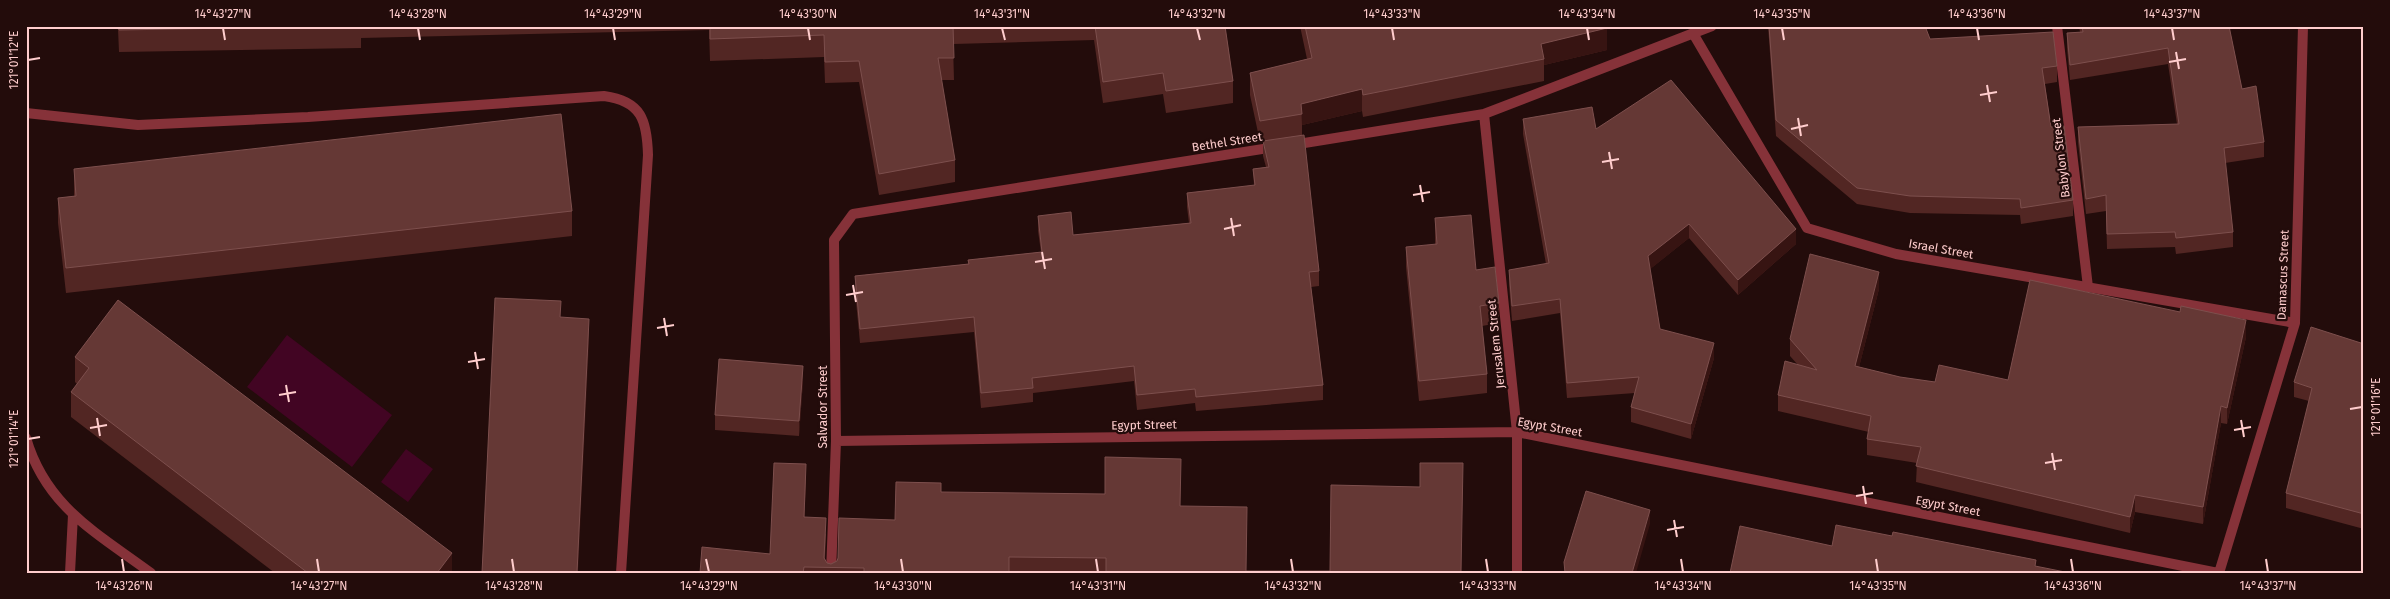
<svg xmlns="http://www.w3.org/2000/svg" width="2390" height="599" font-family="'Fira Sans',sans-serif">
<rect width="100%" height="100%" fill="#230c0b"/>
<path fill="#420523" d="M287,335L392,415L352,467L247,387Z
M406,449L433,469L408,502L381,482Z"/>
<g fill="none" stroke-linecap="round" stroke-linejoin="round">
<path stroke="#863239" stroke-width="10" d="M26,113L138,125L308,117L604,96C642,101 647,121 648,155L621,573
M26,438C46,507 97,533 151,573
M70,573L73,515"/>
<path stroke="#863239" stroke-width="10" d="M2057,26L2088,287
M1694,35L1807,228L1896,254L2295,323
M1484,114L1517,432V573
M1292,145L1484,114L1712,26
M836,441L1517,432L2218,573
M831,573L836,441L834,240L853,214L1275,147
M2219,573L2295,323L2303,26"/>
</g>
<path fill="#522623" d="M31,26H1225L1233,81V103L1166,113L1163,94L1103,103L1094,40L953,44L954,80H941L955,160V182L879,195L859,82L825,83L824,57L710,61L709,30L361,38V48L119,52L118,29Z
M1300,26H1607V50L1544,65V81L1363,117L1362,111L1302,125V135L1319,271V286L1311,287L1323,385V400L1196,411L1195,403L1137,410L1134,381L1033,393V402L981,408L974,332L860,343L855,291V276L968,264V260L1041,252L1038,231V216L1073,235L1189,223L1187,207V193L1254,186L1253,169L1266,167L1263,156V142H1260L1250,95V73L1307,59Z
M1768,26H1925L1930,39L2057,66V82L2045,84L2051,127L2073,200V216L2021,224L2020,215L1910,213L1857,204L1776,136Z
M2079,26H2229L2242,89L2264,142V157L2225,163L2233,232V247L2176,254L2175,247L2107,249L2106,211L2086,214L2078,142V127L2177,124L2168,64L2070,80L2067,48V33L2080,32Z
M1523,119L1596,129L1796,244L1738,295L1689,238L1650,269L1660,329L1714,358L1691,439L1631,422V407L1635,393L1567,398L1560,313L1512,321L1509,285V270L1546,264L1523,134Z
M74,169L572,211V236L66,293L58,223V198L74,196Z
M1435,218L1476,270L1499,303V323L1482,326L1487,374V393L1419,401L1406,267V247L1435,245Z
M1879,289L1859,367L1900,377L1935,382L2008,380L2246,337L2227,424L2221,423L2203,524L2135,512L2130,533L1916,482L1917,463L1867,455V439L1869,432L1778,411V395L1798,365L1790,356V339Z
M2364,344V529L2286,508V493L2309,401L2294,397V382Z
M75,357L452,573H275L71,417V392L77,384L75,382Z
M803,381L799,436L715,430V415Z
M806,480L804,518L826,534L825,559L827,563L831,564L837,561L895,520L941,492L1180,506L1246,571L1462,572L1492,573H700L770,554Z"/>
<path fill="#371412" d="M1607,28V50L1544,65V59L1541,44Z
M1362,89V111L1302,125L1301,104Z
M1689,224V238L1648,271V256Z
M1796,229V244L1738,295V280Z
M1879,272V289L1855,383V366Z
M589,319V344L578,573H577Z
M2246,320V337L2227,424V408Z
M1714,343V358L1691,439V424Z
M803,366V381L799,436V421Z
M2221,406V423L2203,524V507Z
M806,464V480L804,533V517Z
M27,495V518L26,542V520Z
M2135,495V512L2130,533V517Z
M1650,510V524L1636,573H1632Z
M452,553V573H437Z"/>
<path fill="#653835" stroke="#7d4f4d" d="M118,26H343L119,30Z
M710,26H953L954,58H938L955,160L879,174L859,61L825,62L824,35L710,39Z
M1095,26H1225L1233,81L1166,91L1163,73L1103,82Z
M1305,26H1607V28L1541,44L1544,59L1363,95L1362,89L1301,104L1302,114L1260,121L1250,73L1312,58Z
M1769,26H1925L1930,39L2053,32L2057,66L2042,68L2051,127L2064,126L2073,200L2021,208L2020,199L1910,196L1857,188L1776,120Z
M2082,26H2229L2242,89L2256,86L2264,142L2224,148L2233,232L2176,238L2175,232L2107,234L2106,195L2086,199L2078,127L2179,124L2168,48L2070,65L2067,33L2083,32Z
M1671,80L1796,229L1738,280L1689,224L1648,256L1660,329L1714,343L1691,424L1631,407L1639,377L1567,383L1560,299L1512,306L1509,270L1549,263L1523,119L1592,107L1596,129Z
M561,114L572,211L66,268L58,198L76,196L74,169Z
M1304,135L1319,271L1309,272L1323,385L1196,397L1195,389L1137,395L1134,366L1032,378L1033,388L981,393L974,317L860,329L855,276L969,264L968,260L1042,252L1038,216L1071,212L1073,235L1191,223L1187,193L1255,185L1253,169L1269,167L1263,141Z
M1471,215L1476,270L1495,267L1499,303L1480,306L1487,374L1419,381L1406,247L1437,244L1435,218Z
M1810,254L1879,272L1855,366L1900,377L1935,382L1939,365L2008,380L2030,280L2180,312L2181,306L2246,320L2227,408L2221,406L2203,507L2135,495L2130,517L1916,466L1921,447L1867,439L1871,416L1778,395L1785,361L1817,370L1790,339Z
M495,298L561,301L560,317L589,319L577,573H482Z
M118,300L452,553L437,573H308L71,392L89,368L75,357Z
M2311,327L2364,344V514L2286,493L2312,388L2294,382Z
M719,359L803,366L799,421L715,415Z
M1105,457L1181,459L1180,506L1247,507L1246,571H1330L1331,485L1420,487V463H1463L1461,572L1492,573H1106V558L1009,557V573H864V568L804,567L803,573H700L702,547L770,554L774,463L806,464L804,517L826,518L824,558L827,563L831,564L837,561L838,558L839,518L895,520L896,482L941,483V492L1105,494Z
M1586,491L1650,510L1632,573H1565L1564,562Z
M26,495H27L26,520Z
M1836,525L1892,536L1893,532L2036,560L2035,566L2070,573H1730L1740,526L1832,546Z"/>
<path fill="none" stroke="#ffcdcd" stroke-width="2" d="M223,28L225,40M418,28L420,40M613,28L615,40M808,28L810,40M1002,28L1005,40M1197,28L1200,40M1392,28L1394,40M1587,28L1589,40M1782,28L1784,40M1977,28L1979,40M2172,28L2174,40M2176,52L2179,69M28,60L40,58M2169,62L2186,59M1987,85L1990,102M1980,95L1997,92M1798,118L1801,136M1791,129L1808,125M1609,152L1612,169M1602,162L1619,159M1420,185L1423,202M1413,195L1430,192M1231,218L1234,236M1224,229L1241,225M1042,252L1045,269M1035,262L1052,259M853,285L856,302M846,295L863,292M664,318L667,336M657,328L674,325M475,352L478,369M468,362L485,359M286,385L289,402M279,395L296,392M2350,409L2362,407M97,418L100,436M2241,420L2244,437M90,428L107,425M2234,430L2251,427M28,439L40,437M2052,453L2055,470M2045,463L2062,460M1863,486L1866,504M1856,496L1873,493M1674,520L1677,537M1667,530L1684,527M122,559L124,572M317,559L319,572M512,559L514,572M706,559L709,572M901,559L903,572M1096,559L1098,572M1291,559L1293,572M1486,559L1488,572M1681,559L1683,572M1876,559L1878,572M2071,559L2073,572M2266,559L2268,572"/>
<g text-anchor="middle" stroke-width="4.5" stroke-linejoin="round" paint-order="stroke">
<g font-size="12" fill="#ffcdcd" stroke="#230c0b">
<text transform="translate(1227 142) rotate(-9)" y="4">Bethel Street</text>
<text transform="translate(2061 158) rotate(-97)" y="4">Babylon Street</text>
<text transform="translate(1941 249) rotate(10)" y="4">Israel Street</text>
<text transform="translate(2283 275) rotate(-88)" y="4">Damascus Street</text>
<text transform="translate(1496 344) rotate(-96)" y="4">Jerusalem Street</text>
<text transform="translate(823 407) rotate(-90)" y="4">Salvador Street</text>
<text transform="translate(1144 425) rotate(-1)" y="4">Egypt Street</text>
<text transform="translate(1550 427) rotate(10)" y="4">Egypt Street</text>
<text transform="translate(1948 506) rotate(11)" y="4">Egypt Street</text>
</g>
</g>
<rect width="2390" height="599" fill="none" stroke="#230c0b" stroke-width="55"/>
<rect x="28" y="28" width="2334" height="544" fill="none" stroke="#ffcdcd" stroke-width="2"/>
<g font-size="12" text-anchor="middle" fill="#ffcdcd">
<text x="223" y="18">14°43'27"N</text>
<text x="418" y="18">14°43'28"N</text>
<text x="613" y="18">14°43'29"N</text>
<text x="808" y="18">14°43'30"N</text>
<text x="1002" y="18">14°43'31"N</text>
<text x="1197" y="18">14°43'32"N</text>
<text x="1392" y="18">14°43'33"N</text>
<text x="1587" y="18">14°43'34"N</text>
<text x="1782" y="18">14°43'35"N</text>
<text x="1977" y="18">14°43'36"N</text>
<text x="2172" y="18">14°43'37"N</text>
<text transform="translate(14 60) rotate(-90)" y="4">121°01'12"E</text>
<text transform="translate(2376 407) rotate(-90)" y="4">121°01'16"E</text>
<text transform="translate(14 439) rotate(-90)" y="4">121°01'14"E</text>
<text x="124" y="590">14°43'26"N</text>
<text x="319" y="590">14°43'27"N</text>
<text x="514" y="590">14°43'28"N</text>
<text x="709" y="590">14°43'29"N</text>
<text x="903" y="590">14°43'30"N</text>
<text x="1098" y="590">14°43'31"N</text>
<text x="1293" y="590">14°43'32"N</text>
<text x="1488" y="590">14°43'33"N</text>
<text x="1683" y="590">14°43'34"N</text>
<text x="1878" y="590">14°43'35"N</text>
<text x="2073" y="590">14°43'36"N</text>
<text x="2268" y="590">14°43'37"N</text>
</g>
</svg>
